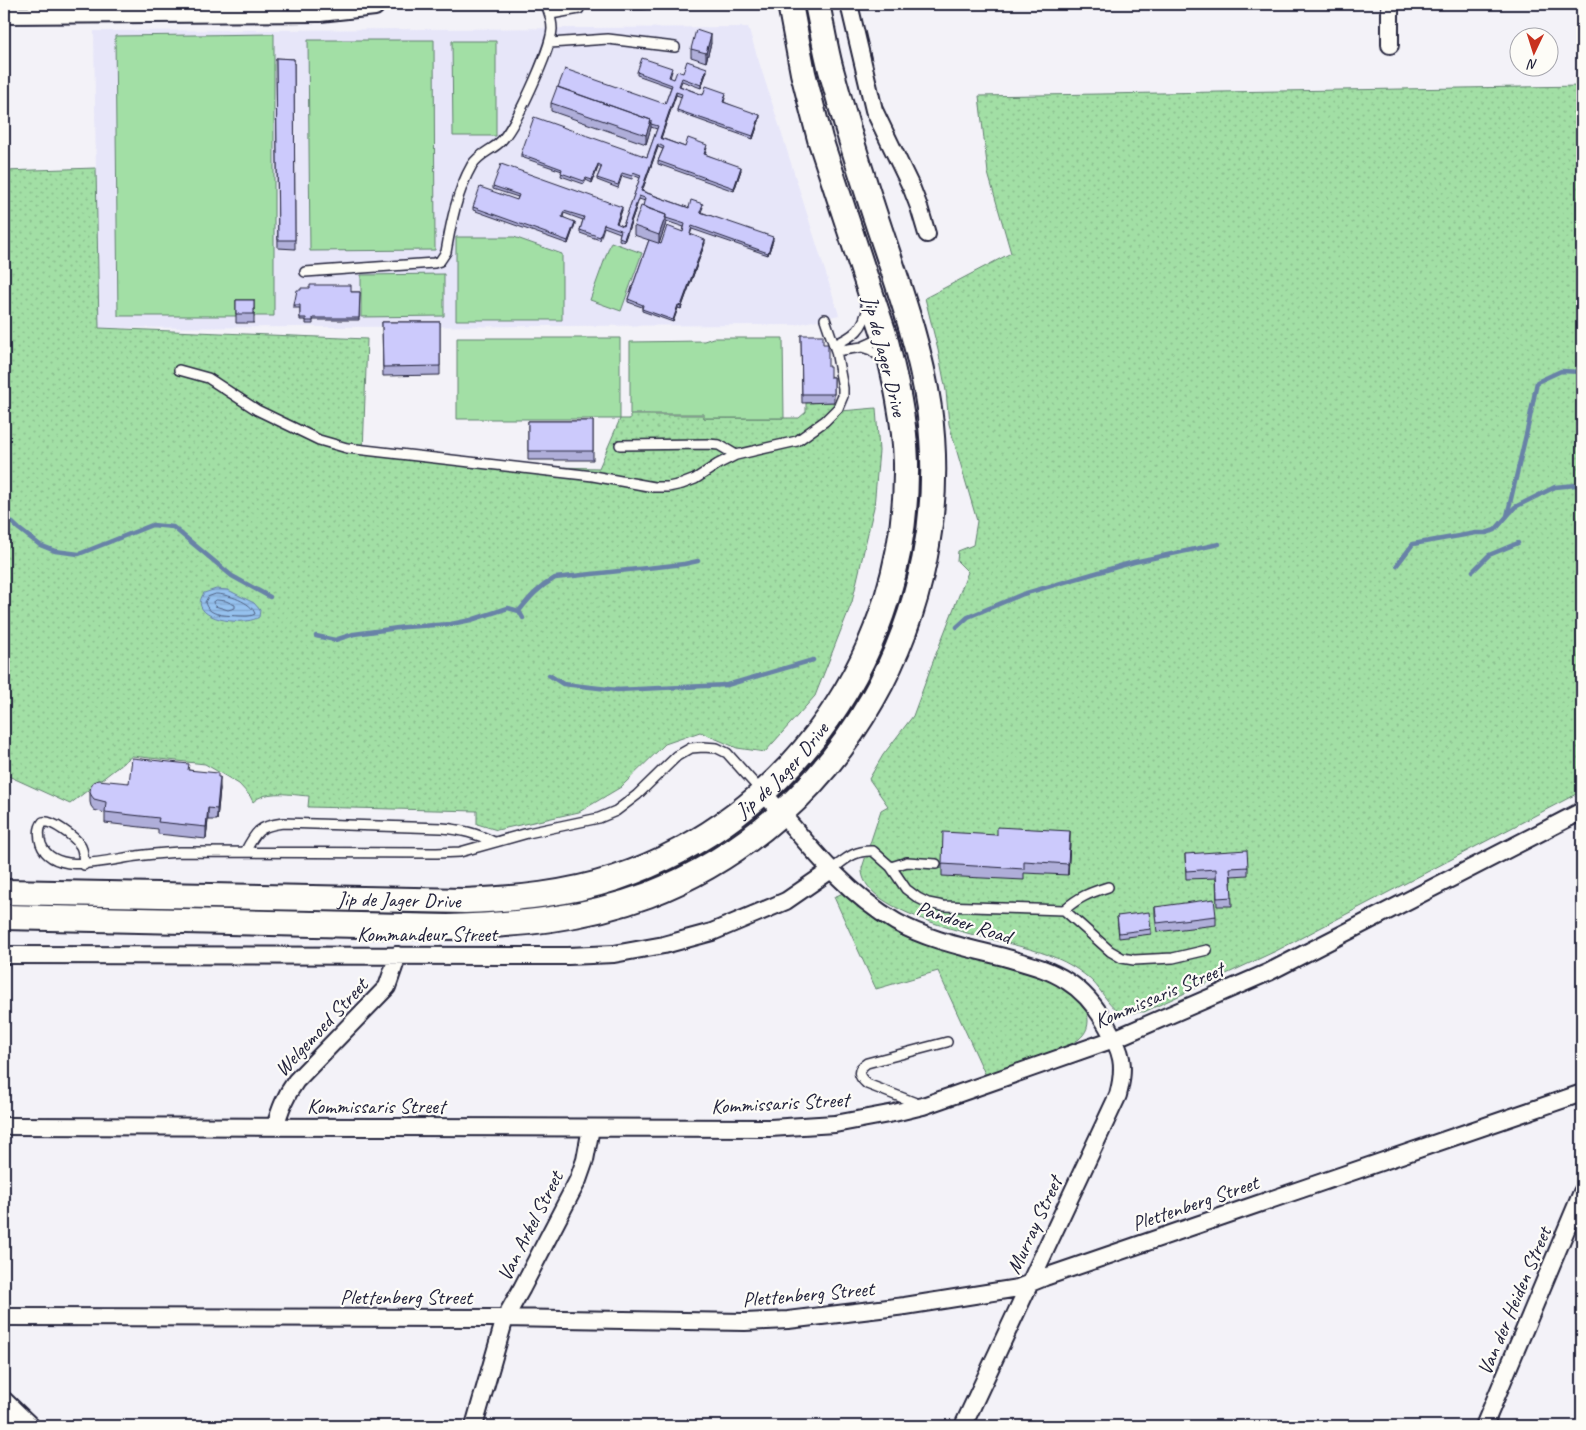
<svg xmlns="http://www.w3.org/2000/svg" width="1586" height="1430" font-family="Caveat,sans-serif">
<defs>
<pattern id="grass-dots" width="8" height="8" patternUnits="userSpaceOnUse" patternTransform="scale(1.25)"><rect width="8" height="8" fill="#a2dfa5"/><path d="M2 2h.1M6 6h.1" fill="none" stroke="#8bbf8f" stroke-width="1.8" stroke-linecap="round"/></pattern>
<pattern id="water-rules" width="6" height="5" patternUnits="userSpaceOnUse" patternTransform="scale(1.25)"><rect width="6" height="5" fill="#96c2ef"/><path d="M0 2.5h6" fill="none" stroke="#81a6ce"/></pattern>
</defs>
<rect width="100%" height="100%" fill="#f3f2f8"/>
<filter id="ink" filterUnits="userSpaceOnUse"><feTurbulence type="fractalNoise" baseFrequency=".02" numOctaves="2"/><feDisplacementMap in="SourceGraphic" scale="10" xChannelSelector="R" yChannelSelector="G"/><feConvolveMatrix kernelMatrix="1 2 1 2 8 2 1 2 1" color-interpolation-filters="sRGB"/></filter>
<g filter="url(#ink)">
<path fill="#e7e6f9" d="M748,27L839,315L795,325L98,328L94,31Z"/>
<path fill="url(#grass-dots)" stroke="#628070" d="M1582,86V791L1276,951L1144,1012C1137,1011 1130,1015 1122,1013C1110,1008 1102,991 1093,982C1087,976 1080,971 1072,966C1052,954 1030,949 1007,943C975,935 859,911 862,868L881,810L888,806L869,779L883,755L913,716L934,659L968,572L957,561L958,551L973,545L977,521L949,424L946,391L938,350L925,298L1011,253L988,173L979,96Z
M96,168L99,328L367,339L363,453L461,465L599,468L620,419H630V415H704V418H799L806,412V403L834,402L841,411L876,408L879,451L874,507L852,602L815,696L765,752L737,748L700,732L665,744L621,787L579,812L497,830L477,824V811L308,807L309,796C291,795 267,789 253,802L250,796L239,784L205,764L132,756L70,804L4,774V171Z
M843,893C868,915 896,930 927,944C960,959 1090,974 1088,1021C1088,1032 1081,1039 1071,1044L986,1076L938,971L876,989L834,897Z"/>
<path fill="#a2dfa5" stroke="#628070" d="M274,34V316H254V309H237L236,316H118L115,36Z
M434,40L435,250L310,251L308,40Z
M452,41H496V136H453Z
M456,237H514L562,254V320H456Z
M611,242L642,253L621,311L590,300Z
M444,274V316L361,317V275Z
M457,338H620V419H457Z
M713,338H783L784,418H704V414H630V342L704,341Z"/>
<path fill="url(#water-rules)" stroke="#6882a7" d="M216,589L228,590L254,603L260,610L259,617C245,627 185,620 204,593Z"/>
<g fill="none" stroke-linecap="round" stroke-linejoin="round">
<path stroke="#506283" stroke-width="1" d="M216,594C227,594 252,602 255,614C249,617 245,616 239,616C228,615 208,617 205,602L208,597Z
M217,600L226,601L235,605V608L228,610L215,606L213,602Z"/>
<path stroke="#6882a7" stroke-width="4.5" d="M4,515L19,529L40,545L55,551L79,554L152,525L173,527L232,576L270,597
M1507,516L1529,422L1537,382L1561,371L1582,372
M1397,565L1413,544L1476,533H1486L1495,530L1515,507L1555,487L1576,485
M1473,571L1489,555L1518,543
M519,611C530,597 539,587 555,578L684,564L698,561
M957,627L968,617L1023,594L1134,562L1219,544
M316,636L335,640L354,634L405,627L451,624L471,620L508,608L519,611L523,618
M549,675L563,684L617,690L727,685L813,660"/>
<defs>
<path id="lane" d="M631,4H643
M551,14L579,9
M550,43L608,39L675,47
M305,272L434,263L440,261L446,252C451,223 457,191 472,165C479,154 490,151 499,143C514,131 551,49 552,29C552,19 549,13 546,4
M834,345C854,336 864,329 868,306
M862,347L871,350L885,361
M836,351L862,347L884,337
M179,370L208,378L257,410L319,440L347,448L593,476L654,487H668L682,484L695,479L718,464L736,455L797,441L825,421L838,408L843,396V388L836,351L825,319
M620,445L708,444L719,445L736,455
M245,852C256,831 259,826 283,823L442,828C463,830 475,833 494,842
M84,865C83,858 84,850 80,845C75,837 52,820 43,822C38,828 39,837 41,844C53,877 112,859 137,856C151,854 165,853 179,852L437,853L460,852L528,833L599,818L616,811L637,795L677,756L691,748L703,747L717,748L727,753L761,791
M891,867L907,862L936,864
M831,870C846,859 854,850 873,851L891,867L906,889L918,898L928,903L943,906L1064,910L1110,951L1122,958L1134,960L1173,958L1207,950
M1064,910C1079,897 1089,893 1108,887
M921,1105L867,1084C858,1076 856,1070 867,1063L947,1042"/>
<path id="street" d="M849,4L874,110L912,189L919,207L927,234
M1390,4V45
M4,15L320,13L375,7V4
M763,792C803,838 842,891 896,922C930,941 969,948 1007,958C1028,964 1049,969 1067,981C1085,992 1097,1008 1107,1026C1122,1052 1126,1065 1118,1095L963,1426
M4,955L568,956L614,954L664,945L712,932L786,901L831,870
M4,1126L770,1128L835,1124L894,1113L923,1106L1114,1039L1269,972L1582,811
M275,1127C280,1110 285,1096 296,1081L387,987L395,964L397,955
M4,1317L496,1318L745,1322L788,1320L905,1306L1018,1288L1045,1277L1582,1093
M4,1400L31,1426
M474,1426L505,1318L522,1288L578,1180L585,1160L591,1128
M1484,1426L1582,1192"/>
<g id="secondary">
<path id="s1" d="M4,892L465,901C516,899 567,894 616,878C793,819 909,649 906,463C905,421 895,378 885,337L820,139L803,73L790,4"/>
<path d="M4,917L448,927C516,925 584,919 648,895C843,820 957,612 929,408C919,337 892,269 870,200C856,157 843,114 831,70C825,48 822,26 817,4"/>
</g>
</defs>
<use href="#lane" stroke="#22223b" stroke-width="12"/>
<use href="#street" stroke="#22223b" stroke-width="20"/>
<use href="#secondary" stroke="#22223b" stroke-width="28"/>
<use href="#lane" stroke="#fdfcf7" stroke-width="9"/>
<use href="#street" stroke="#fdfcf7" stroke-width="16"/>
<use href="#secondary" stroke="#fdfcf7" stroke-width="24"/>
</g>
<path fill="#afaed9" stroke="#22223b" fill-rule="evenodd" d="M711,43L706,62L691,57V49Z
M276,58L294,59L295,249L278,248Z
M672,71L670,78L674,79L683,73L707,71L701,88L682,81L680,86L703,95H726L724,102L760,118L753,139L677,112V110L682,97L676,95L661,138L685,147L707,148L705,154L741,170L734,191L658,164V161L663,149L658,147L642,191L689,208L703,207L701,212L773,240L768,255L692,229L690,235L705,243L681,309L678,308L673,322L642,311V307L628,302V299L649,240L634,235V226L645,201L639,199L624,242L619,240L620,233L604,227L600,240L580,233V230L583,220L564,213L563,217L575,224L568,244L473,210V207L517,200L518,197L493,189V186L622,210L617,224L623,226L640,178L633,175L632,179L622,176L618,188L597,180V178L601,168L598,167L592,183L586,180L584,184L561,176L562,171L521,157V154L647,157L657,129L651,127L646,144L551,111V103L665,104L671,87L637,75V72ZM666,221L684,227L683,232L661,244L659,243L666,223Z
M351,292H360L359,320H313V324H306V320H300V308H294V305Z
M236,300H254V323H236Z
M382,322H440V375L383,376Z
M801,335L823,344L830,377H834V402L802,403Z
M528,421H593V460H528Z
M189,770L218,777L220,789L217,820H208L206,839L158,834V829L105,823V813L94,810L91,806L90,802V791L129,783Z
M1070,842L1068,875L1024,873V880L942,876V864Z
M1185,854L1248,867V875L1231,876L1232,906H1217L1216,878L1186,879Z
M1155,907L1216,916V925L1157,932L1155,915Z
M1117,916L1151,929V934L1119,938Z"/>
<path fill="#8f8db0" stroke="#22223b" d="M711,35V43L706,62V53Z
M707,68V71L701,88V85Z
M676,92V95L660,141V138Z
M760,115V118L753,139V136Z
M651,120V128L646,144V135Z
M658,144V147L641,194V191Z
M598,164V167L592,183V180Z
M741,167V170L734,191V188Z
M639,196V199L624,242V239Z
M622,207V210L616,226V223Z
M666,215V223L659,244V235Z
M575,222V224L568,244V241Z
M773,237V240L768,255V253Z
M705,240V243L681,309V306Z
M678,305V308L673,322V320Z
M220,777V789L217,820V809Z
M208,808V820L206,839V827Z
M1070,831V842L1068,875V864Z"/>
<path fill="#cccafc" stroke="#22223b" d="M696,30L711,35L706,53L691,49Z
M276,58L294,59L295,240H278Z
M642,58L672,68L669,77L674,79L677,71L683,73L687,61L707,68L701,85L682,78L679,86L703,95L706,86L726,93L723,102L760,115L753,136L677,110L682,94L676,92L660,138L685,147L688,138L707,145L704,154L741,167L734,188L658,161L664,147L658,144L641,191L689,208L691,200L703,204L700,212L773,237L768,253L692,226L690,234L705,240L681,306L678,305L673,320L642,309L643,305L628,299L649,240L661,244L667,226L683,232L685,224L666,218V215L643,206L645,198L639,196L624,239L619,237L621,230L604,224L600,237L580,230L584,217L564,211L562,217L575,222L568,241L473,207L480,187L517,200L519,195L493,186L501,164L622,207L616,223L623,226L641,175L633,172L632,176L622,173L618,185L597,178L602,166L598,164L592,180L586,178L584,181L561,173L562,169L521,154L534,117L647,157L658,126L651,124V120L558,87L565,69L665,104L672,85L637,72Z
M557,87L651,120L646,135L551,103Z
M641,206L666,215L659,235L634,226Z
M310,285H351V292H360L359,318H313V321H306V318H300V305H294L297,290H301V288H310Z
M236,300H254V314H236Z
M382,322H440V366L383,367Z
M801,335H823V344H828V367H830V377H834V394H802Z
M528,421H593V451H528Z
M132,758L189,764L188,770L218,773V777H220L217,809L208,808L206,827L158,822L159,818L105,812L106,802L94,799L91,795L90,791L91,786L93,782L98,780L129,783Z
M997,827L1070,831L1068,864L1024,861V869L942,864L943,832L997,835Z
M1247,850L1248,867L1230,868L1232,897L1217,898L1216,869L1186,871L1185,854Z
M1214,899L1216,916L1157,923L1155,907Z
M1149,912L1151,929L1119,933L1117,916Z"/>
</g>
<g text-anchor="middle" stroke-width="4.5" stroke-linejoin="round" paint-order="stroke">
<g font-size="21" fill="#22223b" stroke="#fdfcf7">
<text transform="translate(885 356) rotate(76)" y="7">Jip de Jager Drive</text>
<text dy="7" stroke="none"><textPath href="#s1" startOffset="815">Jip de Jager Drive</textPath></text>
<text dy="7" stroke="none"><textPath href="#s1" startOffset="395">Jip de Jager Drive</textPath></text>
<text transform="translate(964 922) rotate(18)" y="7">Pandoer Road</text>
<text x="427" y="941">Kommandeur Street</text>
<text transform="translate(1159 995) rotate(-23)" y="7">Kommissaris Street</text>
<text transform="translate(321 1027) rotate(-47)" y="7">Welgemoed Street</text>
<text transform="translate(780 1103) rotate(-3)" y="7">Kommissaris Street</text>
<text x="376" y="1113">Kommissaris Street</text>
<text transform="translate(1195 1203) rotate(-19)" y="7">Plettenberg Street</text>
<text transform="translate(1034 1225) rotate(-65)" y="7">Murray Street</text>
<text transform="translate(530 1226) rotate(-63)" y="7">Van Arkel Street</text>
<text transform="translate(808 1294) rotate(-5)" y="7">Plettenberg Street</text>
<text x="406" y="1304">Plettenberg Street</text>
<text transform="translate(1514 1301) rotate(-67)" y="7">Van der Heiden Street</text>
</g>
</g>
<rect width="1586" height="1430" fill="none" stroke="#fdfcf7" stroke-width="20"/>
<rect x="10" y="10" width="1566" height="1410" fill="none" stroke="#22223b" stroke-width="2" filter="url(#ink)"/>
<g transform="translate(1534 52) rotate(184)"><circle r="24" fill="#fdfcf7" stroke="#a5a5ac"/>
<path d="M0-4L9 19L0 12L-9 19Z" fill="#c8321e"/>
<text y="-8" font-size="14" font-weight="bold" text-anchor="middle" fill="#22223b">N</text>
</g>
</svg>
